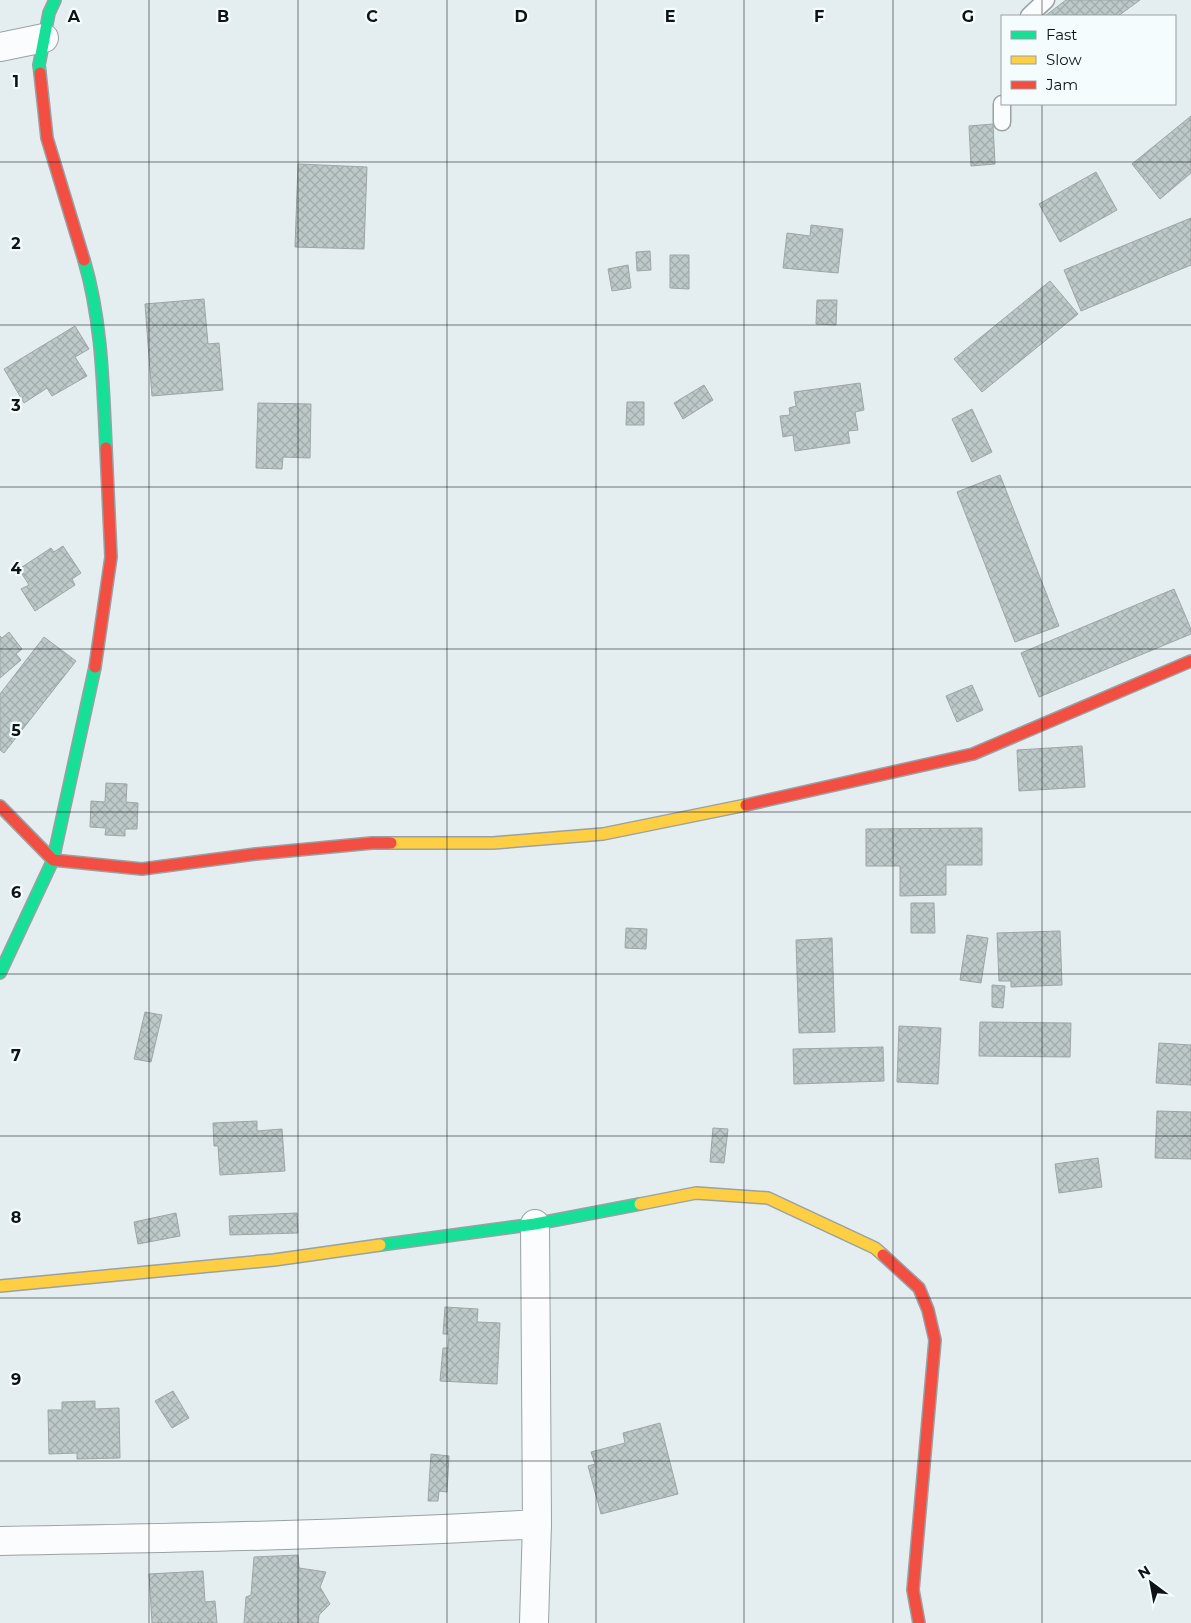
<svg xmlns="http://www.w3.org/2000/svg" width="1191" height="1623" font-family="Montserrat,sans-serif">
<defs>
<pattern id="building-cross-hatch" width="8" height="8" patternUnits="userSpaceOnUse" patternTransform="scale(1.25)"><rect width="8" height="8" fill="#bcc9c8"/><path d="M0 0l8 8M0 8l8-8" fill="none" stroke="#a0acab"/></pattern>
</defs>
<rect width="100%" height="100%" fill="#e4eef0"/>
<path fill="url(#building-cross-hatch)" stroke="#9ea5a6" d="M1066,0H1140L1118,16H1045Z
M1191,116V173L1160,199L1132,164Z
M993,124L995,164L971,166L969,126Z
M298,164L367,167L364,249L295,247Z
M1096,172L1117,210L1060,242L1039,204Z
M1191,218V265L1081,311L1064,270Z
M811,225L843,229L838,273L783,268L787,233L810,236Z
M650,251L651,270L637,271L636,252Z
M670,255H689V289L670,288Z
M628,265L631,288L612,291L608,269Z
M1050,281L1078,314L982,392L954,359Z
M204,299L208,344L219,343L223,390L152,396L145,304Z
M817,300H837L836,325L816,324Z
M75,326L89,349L75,357L87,376L52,396L47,388L24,403L4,369Z
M860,383L864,410L855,412L858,430L848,431L850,443L795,451L793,435L783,437L780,416L790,415L789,408L796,406L794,392Z
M704,385L713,400L683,419L674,403Z
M627,402H644V425H626Z
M258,403L311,404L310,458L283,457L282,469L256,468Z
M972,409L992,452L972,462L952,419Z
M1000,475L1059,626L1015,642L957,492Z
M63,546L81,573L72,579L75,585L35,611L21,589L29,585L19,569L51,548L54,552Z
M1174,589L1191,629V634L1039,697L1021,653Z
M9,632L22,649L16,654L21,660L0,678V636L2,638Z
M44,637L76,661L4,753L0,750V694Z
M972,685L983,710L957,722L946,696Z
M1082,746L1085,787L1019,791L1017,750Z
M106,783L127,784L126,802L138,803L137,829H125V836L105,835L106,828L90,827L91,801L105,802Z
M982,828V865H946V895L900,896V866H866V829Z
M911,903H934L935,933H911Z
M626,928L647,929L646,949L625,948Z
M1060,931L1062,985L1011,987V981H999L997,933Z
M967,935L988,938L981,983L960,980Z
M832,938L835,1032L799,1033L796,940Z
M992,985L1005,986L1003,1008L992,1007Z
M145,1012L162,1015L151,1062L134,1059Z
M980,1022L1071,1023L1070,1057L979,1056Z
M899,1026L941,1028L938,1084L897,1082Z
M1159,1043L1191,1045V1085L1156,1083Z
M883,1047L884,1081L794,1084L793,1049Z
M1157,1111L1191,1112V1159L1155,1158Z
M257,1121V1131L282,1129L285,1171L220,1175L218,1146H214L213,1123Z
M713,1128L728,1129L724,1163L710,1162Z
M1098,1158L1102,1187L1059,1193L1055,1164Z
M176,1213L180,1236L138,1244L134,1222Z
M297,1213L298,1233L230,1235L229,1216Z
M445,1307L478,1309L477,1322L500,1323L497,1384L440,1381L443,1348H448L449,1334H443Z
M173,1391L189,1418L172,1428L155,1401Z
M95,1401V1409L119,1408L120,1458L77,1459V1453L49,1454L48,1410H62V1402Z
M660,1423L678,1494L601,1514L588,1466L595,1464L591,1452L625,1443L623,1433Z
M431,1454L449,1456L447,1492L439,1491L438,1501H428Z
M298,1555L299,1568L326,1572L320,1587L330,1604L319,1615L318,1623H244L246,1597L251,1595L254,1557Z
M203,1571L205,1602L215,1601L217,1623H152L149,1574Z"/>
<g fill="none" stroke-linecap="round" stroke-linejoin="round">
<defs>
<path id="lane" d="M1029,16L1046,0
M1002,122V104"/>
<path id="street" d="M0,47L44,38
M0,1541C179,1538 358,1535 537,1524
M534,1623L537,1524L535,1224"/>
<path id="fast" d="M40,73L39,65L49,13L55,0
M84,260C102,321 103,385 106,448
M0,973L53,860L95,667
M380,1245L535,1224L640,1204"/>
<path id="slow" d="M391,843H493L603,834L746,805
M640,1204L696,1193L768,1198L875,1248L883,1255
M0,1286L274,1260L380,1245"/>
<path id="jam" d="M40,73L47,138L84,260
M95,667L111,557L106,448
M746,805L973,754L1191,661
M0,806L53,860L142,869L256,854L372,843H391
M883,1255L919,1288L928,1310L935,1340L913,1590L919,1623"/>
</defs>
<use href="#lane" stroke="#9aa1a2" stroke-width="19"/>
<use href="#street" stroke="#9aa1a2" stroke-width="30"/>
<use href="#fast" stroke="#9aa1a2" stroke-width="14"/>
<use href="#slow" stroke="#9aa1a2" stroke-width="14"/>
<use href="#jam" stroke="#9aa1a2" stroke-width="14"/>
<use href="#lane" stroke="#fbfcfd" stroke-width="16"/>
<use href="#street" stroke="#fbfcfd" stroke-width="28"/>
<use href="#fast" stroke="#16e098" stroke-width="11"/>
<use href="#slow" stroke="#ffcf43" stroke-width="11"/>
<use href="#jam" stroke="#f24e42" stroke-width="11"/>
</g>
<path fill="none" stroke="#0e1415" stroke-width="1" stroke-opacity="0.55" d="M149,0V1623M298,0V1623M447,0V1623M596,0V1623M744,0V1623M893,0V1623M1042,0V16M1042,104V1623M0,162H1191M0,325H1191M0,487H1191M0,649H1191M0,812H1191M0,974H1191M0,1136H1191M0,1298H1191M0,1461H1191"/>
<g font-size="16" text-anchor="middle" font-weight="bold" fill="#0e1415" stroke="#f5fcfe" stroke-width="4.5" stroke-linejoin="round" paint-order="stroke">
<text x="74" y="22">A</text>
<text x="223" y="22">B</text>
<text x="372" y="22">C</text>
<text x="521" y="22">D</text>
<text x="670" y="22">E</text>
<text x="819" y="22">F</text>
<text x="968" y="22">G</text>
<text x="16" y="87">1</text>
<text x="16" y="249">2</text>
<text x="16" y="411">3</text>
<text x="16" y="574">4</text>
<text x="16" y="736">5</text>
<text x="16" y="898">6</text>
<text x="16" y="1061">7</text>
<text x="16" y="1223">8</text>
<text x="16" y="1385">9</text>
</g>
<rect x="1001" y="15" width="175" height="90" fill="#f5fcfe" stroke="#999fa1"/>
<rect x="1011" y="31" width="25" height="8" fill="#16e098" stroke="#999fa1"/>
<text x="1046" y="40" font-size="15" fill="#0e1415">Fast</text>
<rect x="1011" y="56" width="25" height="8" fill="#ffcf43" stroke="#999fa1"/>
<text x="1046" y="65" font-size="15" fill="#0e1415">Slow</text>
<rect x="1011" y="81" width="25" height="8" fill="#f24e42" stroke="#999fa1"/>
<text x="1046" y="90" font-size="15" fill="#0e1415">Jam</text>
<g transform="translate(1151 1583) rotate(328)" stroke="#f5fcfe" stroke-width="4" paint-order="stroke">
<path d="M0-4L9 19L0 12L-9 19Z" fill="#0e1415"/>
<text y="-8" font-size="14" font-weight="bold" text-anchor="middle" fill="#0e1415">N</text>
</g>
</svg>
